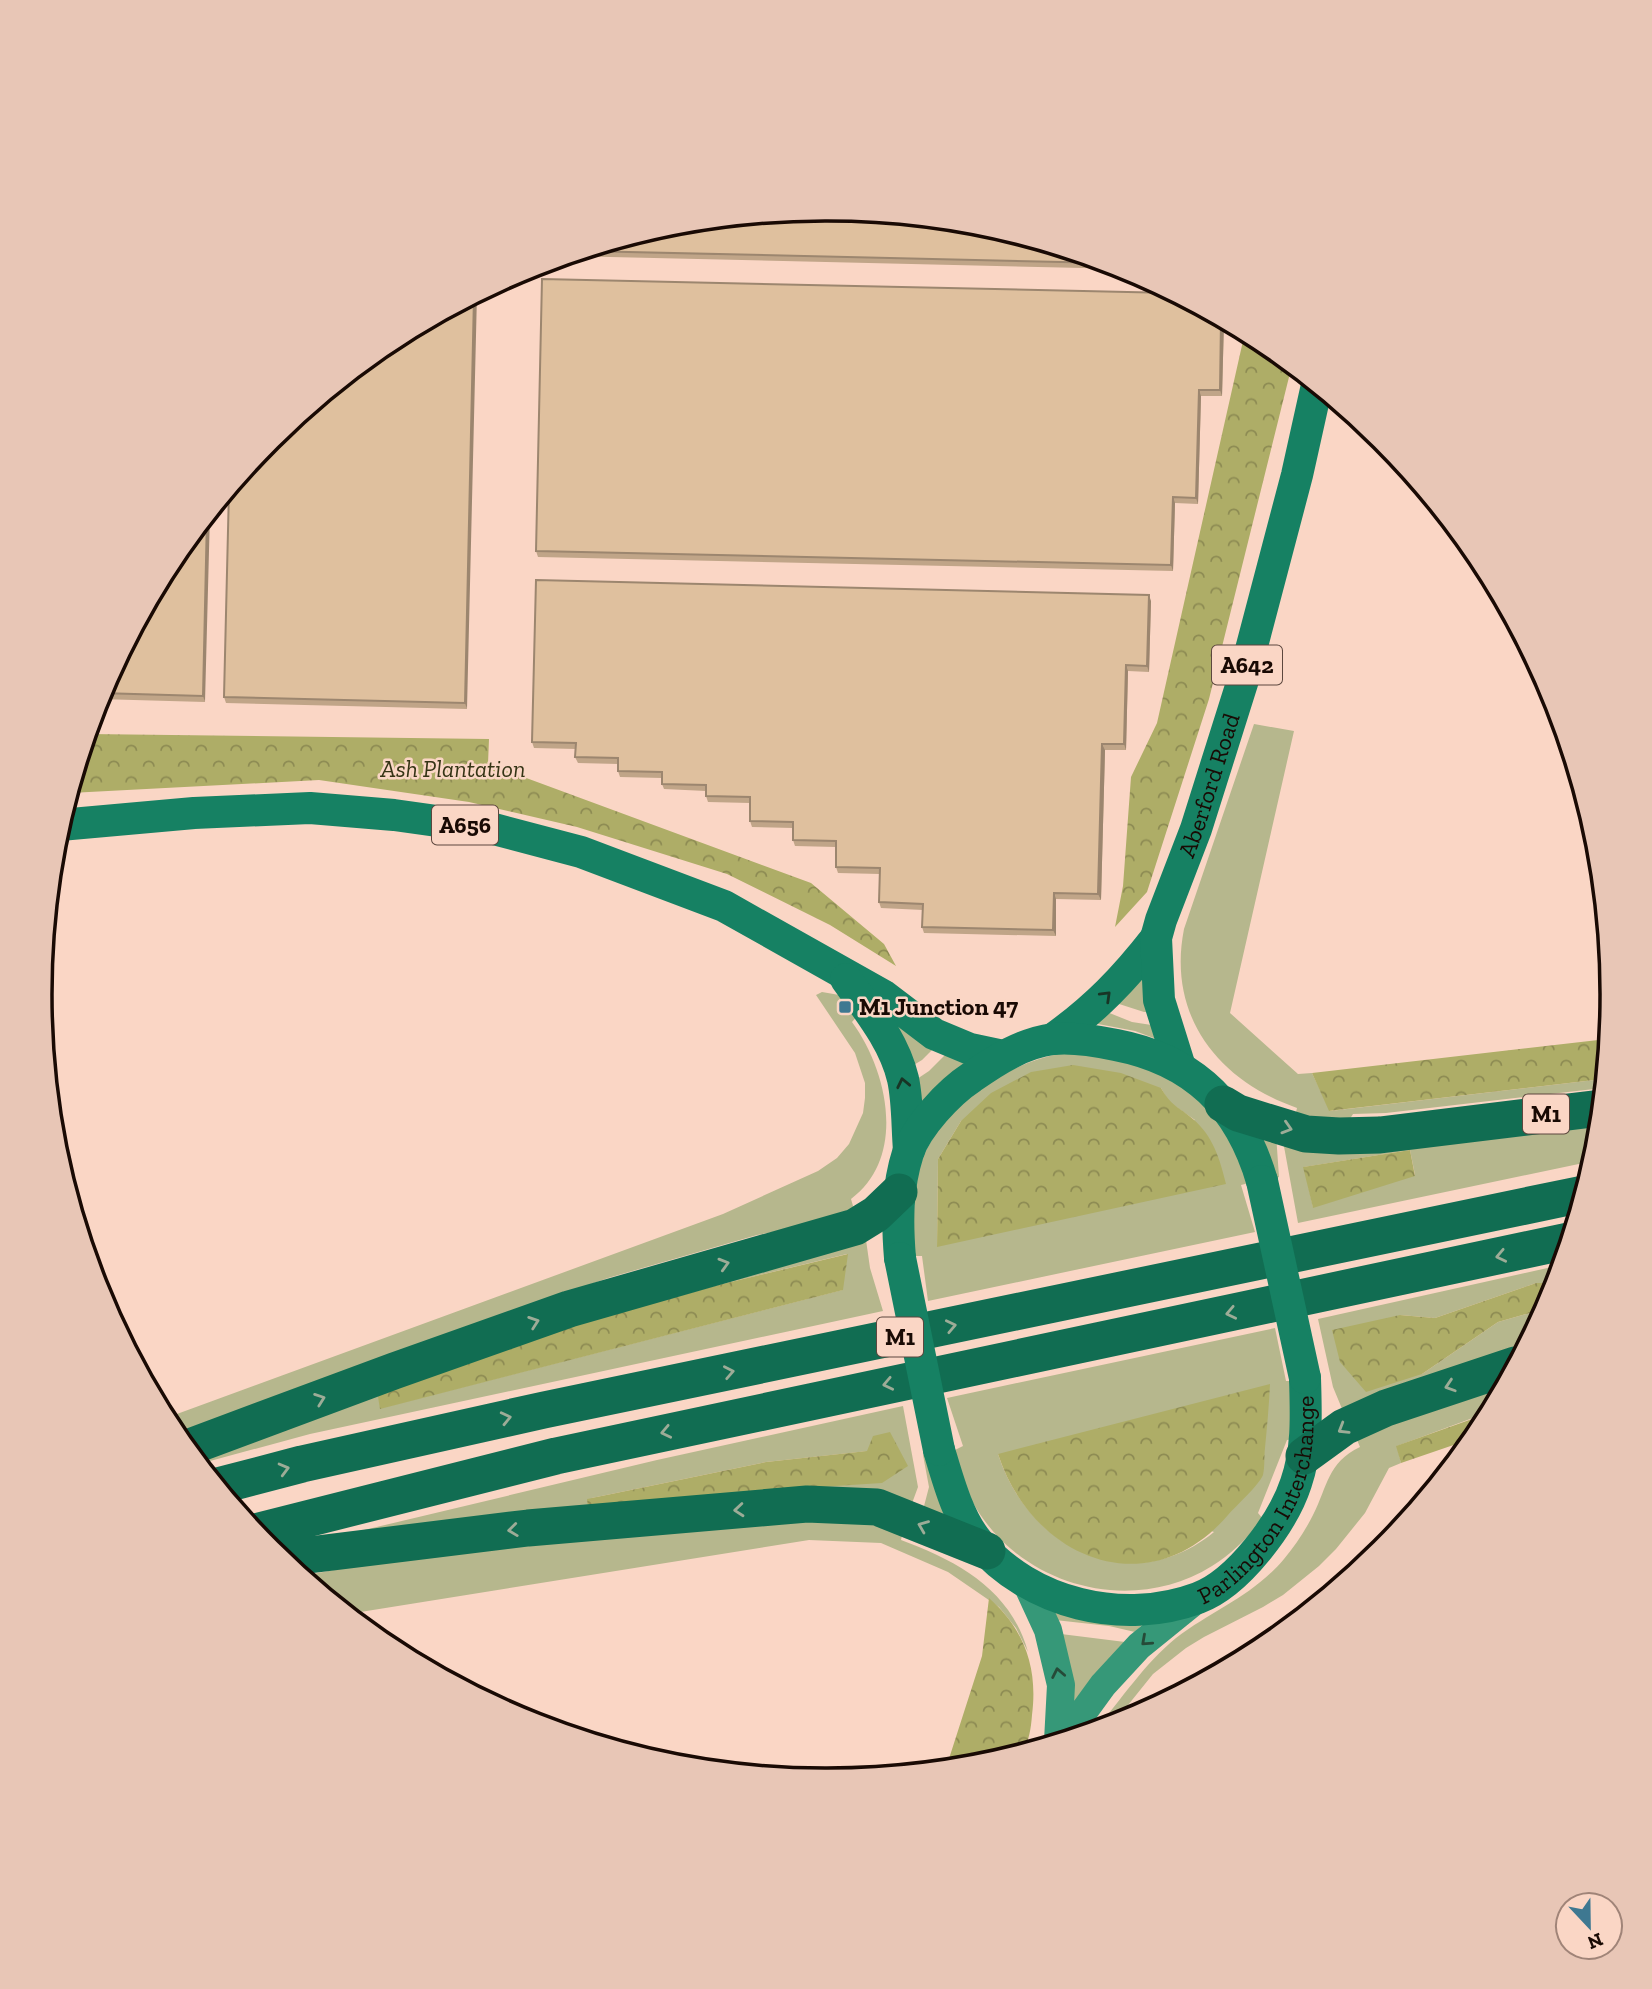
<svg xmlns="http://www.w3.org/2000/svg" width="1652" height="1989" font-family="'Zilla Slab',serif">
<defs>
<pattern id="forest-crowns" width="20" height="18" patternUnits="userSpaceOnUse" patternTransform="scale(1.75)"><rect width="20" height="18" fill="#aead67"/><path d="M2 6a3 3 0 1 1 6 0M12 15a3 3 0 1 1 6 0" fill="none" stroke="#8d8b53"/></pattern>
</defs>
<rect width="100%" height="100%" fill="#fad6c5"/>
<path fill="#b6b78d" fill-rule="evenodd" d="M1254,724L1294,731L1230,1013L1298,1074L1312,1073L1330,1111L1603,1079V1088L1386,1113L1353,1114L1348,1122L1295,1117L1297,1108C1217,1080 1167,1015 1184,929Z
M1140,972L1154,1012H1144L1116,1003Z
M822,992L845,996L860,1013L852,1022C888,1071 907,1157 851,1199L855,1213L823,1223L757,1235L608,1278L370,1363L178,1437L166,1418L723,1214L818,1171L837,1158L849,1144L863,1113L865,1098V1083L855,1053L816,995Z
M871,993L937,1045L922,1060L912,1066Z
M1107,1012L1132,1022L1158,1026L1159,1040L1135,1031L1098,1024L1096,1021Z
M949,1051L969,1060L949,1075L923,1103L920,1102L917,1079L929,1071Z
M1061,1053L1119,1056L1186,1086L1226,1129L1249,1183L1241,1185L1255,1232L928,1301L922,1256H914C912,1242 913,1228 914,1213C915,1203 914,1191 916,1181C931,1111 995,1068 1061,1053ZM1161,1088L1169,1102L1195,1120L937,1246L938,1159L961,1121Z
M1600,1114L1597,1148L1593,1161L1298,1223L1283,1141ZM1410,1150L1415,1175L1313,1207L1304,1167Z
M1259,1133L1276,1134L1279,1177L1276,1178Z
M865,1233L870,1268L883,1311L310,1434L199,1464L193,1456L377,1391L381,1408L842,1290L847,1254L714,1286Z
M1561,1265L1556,1283H1536L1435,1318L1400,1315L1422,1374L1498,1322L1544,1309L1520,1356L1345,1416L1333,1387L1318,1319Z
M1275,1328L1286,1381H1290L1293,1439L1287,1440L1258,1513L1263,1519C1248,1537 1233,1553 1212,1566C1130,1617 1018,1586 972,1501C964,1485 960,1467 955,1450L963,1446L947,1398ZM998,1454L1214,1532C1131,1600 1028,1548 998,1454Z
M1502,1388L1489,1412L1397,1446L1401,1463L1389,1468L1365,1513L1336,1549L1319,1566L1283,1595L1263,1607L1204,1637L1186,1648L1153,1674L1112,1725L1095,1730C1122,1699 1144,1664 1176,1638C1213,1610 1253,1596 1284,1559C1295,1546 1305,1531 1313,1515C1328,1486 1327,1463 1360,1447L1355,1435Z
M903,1406L918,1487L911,1506L272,1552L657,1460ZM868,1451L587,1499L766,1462Z
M927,1454L949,1517L923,1510L929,1487L923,1455Z
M807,1519L904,1527L901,1540C958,1561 1011,1590 1028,1652L1016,1628L999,1607L948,1572L881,1543L809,1540L348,1614L302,1576L355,1566L473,1551Z
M1053,1607L1144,1623L1135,1632L1109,1626L1055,1620Z
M1061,1634L1125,1642L1066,1729Z"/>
<path fill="url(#forest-crowns)" d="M1245,332L1263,341L1292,365L1209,699L1147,892L1115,927L1123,886L1131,777L1157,723Z
M88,734L489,739L488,764L811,883L884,944L896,966L830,925L727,874L577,827L469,802L319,780L70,793Z
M1607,1039L1603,1079L1329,1111L1312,1073Z
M1073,1065L1121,1073L1161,1088C1172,1107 1178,1106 1193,1119C1213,1136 1220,1159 1226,1184L937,1247L938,1159L961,1121L991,1093L1031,1072Z
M1410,1150L1415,1176L1313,1208L1303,1167Z
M848,1254L843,1290L380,1409L377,1391L491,1349L714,1286Z
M1536,1283H1556L1544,1309L1498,1322L1422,1374L1366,1392L1340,1362L1332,1330L1400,1315L1435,1318Z
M1270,1384C1269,1406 1267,1427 1265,1448C1264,1456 1265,1467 1263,1475C1259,1485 1237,1505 1228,1515C1149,1607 1032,1559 998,1454Z
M1489,1413L1474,1438L1401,1463L1396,1446Z
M890,1432L908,1466L882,1483L773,1490L588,1508L587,1499L766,1462L867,1451L873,1436Z
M989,1598C1025,1630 1038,1668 1032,1715C1031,1729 1029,1740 1023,1752L979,1765L946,1768L982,1656Z"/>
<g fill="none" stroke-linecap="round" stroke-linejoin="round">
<path stroke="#369878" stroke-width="28" d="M1025,1580L1048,1630L1061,1685L1058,1741
M1063,1740L1103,1685L1139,1646L1197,1599"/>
<g stroke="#168163" stroke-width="32">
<path d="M60,825L194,813L310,808L394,815L494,829L581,852L724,906L884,996L934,1034L970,1049L1003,1056"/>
<path d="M846,979C868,1010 894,1041 903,1079C908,1102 907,1127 909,1150"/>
<path d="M1053,1039C1096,1008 1124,979 1156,938"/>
<path id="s1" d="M1180,1067L1159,1000L1156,938L1161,920L1196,829L1243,680L1297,475L1317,385"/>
<path d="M900,1258C897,1222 897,1187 908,1153C917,1126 949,1092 972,1077C996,1060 1023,1043 1053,1039C1073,1037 1097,1041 1116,1045C1194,1060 1240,1106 1262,1181"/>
<path id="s2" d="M939,1450C948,1480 958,1518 978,1542C1030,1604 1123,1626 1198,1598C1238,1583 1283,1523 1296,1483C1308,1448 1306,1414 1305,1378"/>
</g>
<path stroke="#116d52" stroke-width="37" d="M1223,1104L1238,1113L1306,1134L1339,1136L1380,1135L1601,1108
M187,1448L394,1371L569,1309L855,1227L876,1214L899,1192
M1304,1456L1344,1427L1386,1408L1515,1365
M218,1486L302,1464L544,1410L1583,1194
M255,1532L556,1456L1568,1241
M284,1561L309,1555L528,1528L807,1504L877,1507L987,1551"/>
<path stroke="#168163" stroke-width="32" d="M1262,1181L1305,1378
M900,1258L939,1450"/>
</g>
<path fill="#c0a588" d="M673,224H980L1128,269L566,256Z
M1172,293L1224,320L1222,396H1201L1198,504L1175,503L1173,571L538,557L536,551Z
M390,341L467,709L226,703L224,697Z
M173,558L205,702L98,699L100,693Z
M1151,601L1149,672L1128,671L1126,750H1105L1101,900L1056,899V936L924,933L922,927L923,910L881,908L879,902L880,874L838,873L836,867V847L795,846L793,840V828L752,827L750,821V803L708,802L706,796V791L664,789L662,784V778L620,777L618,771V764L578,763L575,757L576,749L534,748L532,742Z"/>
<path fill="#9c866f" d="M477,294L467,709L465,703L474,296Z
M1221,319L1224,320L1222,396L1220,390Z
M1199,390L1201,396L1198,504L1196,498Z
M1173,497L1175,503L1173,571L1171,565Z
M210,513L205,702L203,696L207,516Z
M1149,595L1151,601L1149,672L1147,666Z
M1126,665L1128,671L1126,750L1124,744Z
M1102,744L1105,750L1101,900L1098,894Z
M1054,893L1056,899V936L1053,930Z"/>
<path fill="#dfc09e" stroke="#9c866f" stroke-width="2" d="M826,209L980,224L1108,263L584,251L673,224Z
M542,279L1172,293L1221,319L1220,390H1199L1196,498L1173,497L1171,565L536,551Z
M474,296L465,703L224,697L229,489L271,439L390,341Z
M207,516L203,696L100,693L173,558Z
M536,580L1149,595L1147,666L1126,665L1124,744H1102L1098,894L1054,893L1053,930L922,927L923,904L879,902L880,868L836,867V841L793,840V822L750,821V797L706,796V785L662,784V772L618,771V758L575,757L576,743L532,742Z"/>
<defs><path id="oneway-chevron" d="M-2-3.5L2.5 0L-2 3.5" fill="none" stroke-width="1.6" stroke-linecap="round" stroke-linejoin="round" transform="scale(1.75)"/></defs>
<g stroke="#183425">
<use href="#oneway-chevron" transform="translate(1106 996) rotate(-44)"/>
<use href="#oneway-chevron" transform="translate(903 1083) rotate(-102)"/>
</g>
<g stroke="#9dac97">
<use href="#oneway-chevron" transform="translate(1287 1128) rotate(17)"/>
<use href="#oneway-chevron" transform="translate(1501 1256) rotate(168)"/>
<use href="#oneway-chevron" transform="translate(724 1264) rotate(-16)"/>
<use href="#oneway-chevron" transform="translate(1231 1313) rotate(168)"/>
<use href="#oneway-chevron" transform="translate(534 1322) rotate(-19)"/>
<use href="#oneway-chevron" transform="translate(951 1326) rotate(-12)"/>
<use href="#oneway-chevron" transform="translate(729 1372) rotate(-11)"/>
<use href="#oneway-chevron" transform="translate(888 1384) rotate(168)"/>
<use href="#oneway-chevron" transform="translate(1450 1386) rotate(162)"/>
<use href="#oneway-chevron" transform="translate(320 1399) rotate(-20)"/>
<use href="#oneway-chevron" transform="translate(506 1418) rotate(-13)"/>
<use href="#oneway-chevron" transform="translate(1343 1429) rotate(149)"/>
<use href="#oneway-chevron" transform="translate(666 1432) rotate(168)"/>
<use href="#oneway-chevron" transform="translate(284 1469) rotate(-15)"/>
<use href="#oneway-chevron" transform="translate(739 1510) rotate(175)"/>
<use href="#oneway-chevron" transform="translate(923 1526) rotate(-158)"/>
<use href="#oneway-chevron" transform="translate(513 1530) rotate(173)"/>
</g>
<g stroke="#264a38">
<use href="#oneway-chevron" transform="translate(1146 1641) rotate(138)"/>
<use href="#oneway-chevron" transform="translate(1058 1673) rotate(-101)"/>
</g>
<rect fill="#3e7891" stroke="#fad6c5" stroke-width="2.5" x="838" y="1000" width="14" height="14" rx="3.5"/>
<g text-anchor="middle" stroke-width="5" stroke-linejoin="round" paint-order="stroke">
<g fill="#fad6c5" stroke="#5c473e" stroke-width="2">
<rect x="1212" y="645.5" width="70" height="39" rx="5"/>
<rect x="432" y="805.5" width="66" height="39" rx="5"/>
<rect x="1523" y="1094.5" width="46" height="39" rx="5"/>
<rect x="877" y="1317.5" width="46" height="39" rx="5"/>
</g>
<g font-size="23" font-weight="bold" fill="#190a04">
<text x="1247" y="673">A642</text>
<text x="465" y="833">A656</text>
<text x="1546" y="1122">M1</text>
<text x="900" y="1345">M1</text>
</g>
<g font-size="24" font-style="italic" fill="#353415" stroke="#fad6c5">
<text x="453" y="777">Ash Plantation</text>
</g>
<g font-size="24" fill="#190a04" stroke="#fad6c5">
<text dy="8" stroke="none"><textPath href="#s1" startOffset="294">Aberford Road</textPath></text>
<text dy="8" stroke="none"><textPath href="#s2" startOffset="464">Parlington Interchange</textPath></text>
</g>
<g font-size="24" font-weight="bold" fill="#190a04" stroke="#fad6c5" text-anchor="start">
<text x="859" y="1015">M1 Junction 47</text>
</g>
</g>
<path d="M0 0H1652V1989H0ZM825 221H827A773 773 0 0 1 1600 994V995A773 773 0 0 1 827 1768H825A773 773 0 0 1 52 995V994A773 773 0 0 1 825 221Z" fill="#e8c6b6" fill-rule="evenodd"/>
<path fill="none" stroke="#190a04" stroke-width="3.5" d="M825 221H827A773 773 0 0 1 1600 994V995A773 773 0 0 1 827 1768H825A773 773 0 0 1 52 995V994A773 773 0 0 1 825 221Z"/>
<g transform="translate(1589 1926) rotate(158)"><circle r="33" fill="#fad6c5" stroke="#a08478" stroke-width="2"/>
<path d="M0-5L12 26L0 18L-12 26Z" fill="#3e7891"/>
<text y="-10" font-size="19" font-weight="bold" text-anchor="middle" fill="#190a04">N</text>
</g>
</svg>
